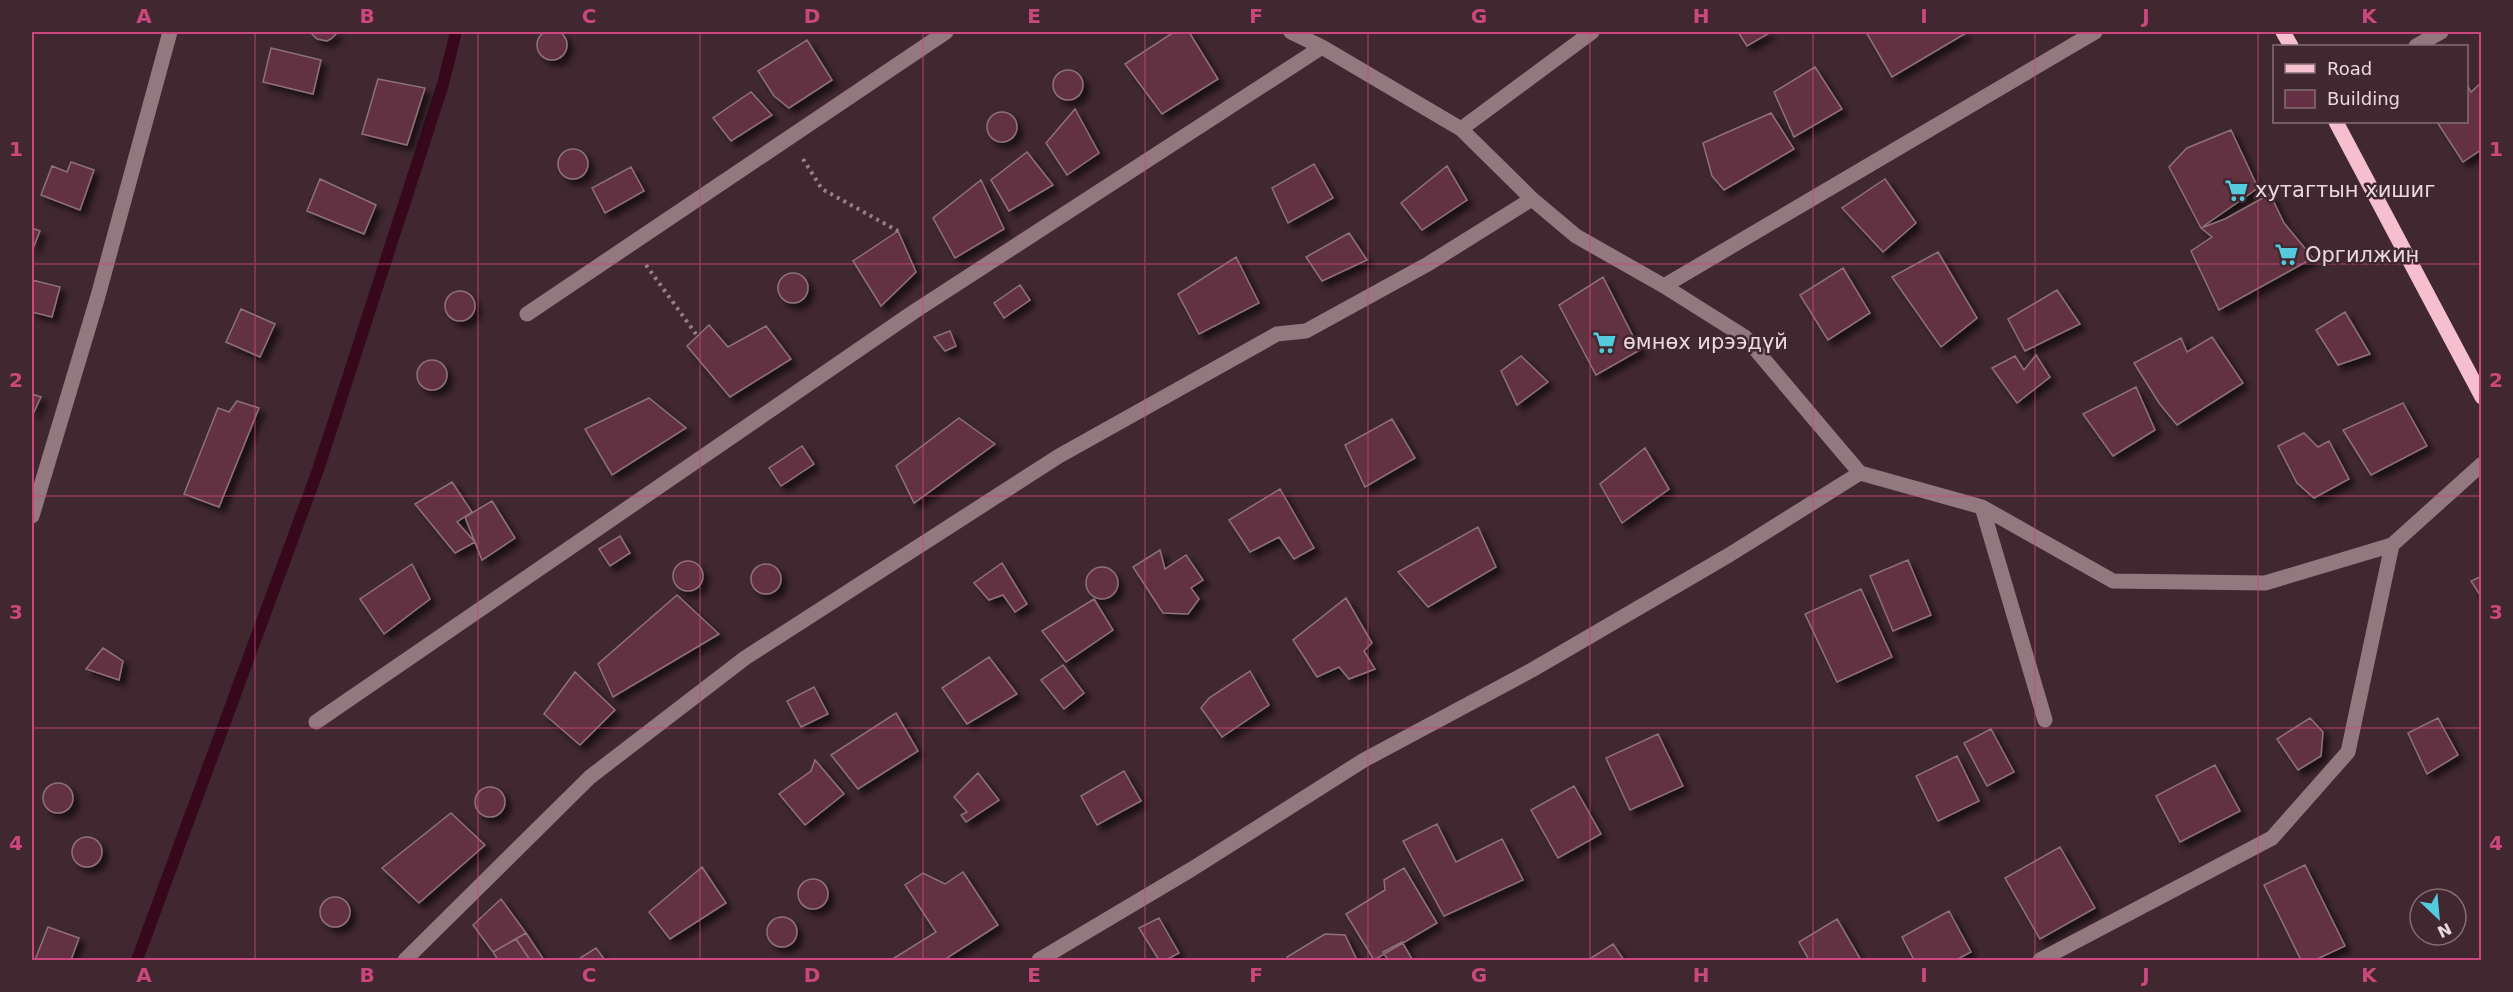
<svg xmlns="http://www.w3.org/2000/svg" width="2513" height="992" font-family="'DejaVu Sans',sans-serif">
<defs>
<filter id="shadow"><feDropShadow dx="5.5" dy="5.5" stdDeviation="3" flood-color="#0009"/></filter>
</defs>
<rect width="100%" height="100%" fill="#412830"/>
<g fill="none" stroke-linecap="round" stroke-linejoin="round">
<path stroke="#37071c" stroke-width="12" d="M137,960L318,470L443,84L456,32"/>
</g>
<path fill="#643043" stroke="#8d7079" stroke-width="1.5" filter="url(#shadow)" d="M537 45a15 15 0 1 1 30 0a15 15 0 1 1-30 0Z
M310,32H338L331,39L327,41L317,39Z
M1174,32H1189L1218,79L1162,114L1125,64Z
M1738,32H1771L1747,46Z
M1866,32H1965L1966,33L1892,77Z
M807,40L832,80L789,108L774,96L758,71Z
M271,48L321,60L313,94L263,82Z
M1815,67L1842,109L1794,137L1774,92Z
M1053 85a15 15 0 1 1 30 0a15 15 0 1 1-30 0Z
M378,79L425,88L407,145L362,134Z
M2482,82V149L2463,162L2437,122H2466V83L2471,92Z
M751,92L772,115L731,141L713,118Z
M1075,109L1099,153L1067,175L1046,143Z
M987 127a15 15 0 1 1 30 0a15 15 0 1 1-30 0Z
M1771,113L1794,149L1724,190L1712,176L1703,143Z
M2231,130L2258,188L2201,228L2169,167L2187,148Z
M558 164a15 15 0 1 1 30 0a15 15 0 1 1-30 0Z
M1027,152L1053,185L1009,211L991,180Z
M71,162L94,170L80,210L41,195L52,166L67,172Z
M1314,164L1333,198L1288,223L1272,188Z
M1447,166L1467,200L1422,230L1401,203Z
M631,167L644,191L605,213L592,188Z
M320,179L376,205L364,234L307,211Z
M1885,179L1916,223L1883,252L1842,208Z
M981,180L1004,229L955,258L933,218Z
M2270,194L2284,223L2313,258L2219,310L2191,251L2212,237L2201,228L2225,219Z
M32,228L40,231L32,251Z
M898,231L916,272L881,306L853,261Z
M1349,233L1367,260L1322,281L1306,257Z
M1938,252L1977,318L1941,347L1892,277Z
M1236,257L1259,303L1199,334L1178,294Z
M1843,268L1870,313L1828,340L1800,295Z
M778 288a15 15 0 1 1 30 0a15 15 0 1 1-30 0Z
M1603,277L1640,350L1596,375L1559,305Z
M32,280L60,287L52,317L32,312Z
M1020,285L1030,300L1004,318L994,303Z
M2057,290L2080,324L2025,351L2008,319Z
M445 306a15 15 0 1 1 30 0a15 15 0 1 1-30 0Z
M241,309L275,324L260,357L226,342Z
M2345,312L2370,354L2338,365L2316,330Z
M709,325L728,347L766,326L791,359L730,397L687,346Z
M950,331L956,346L945,351L934,337Z
M2212,337L2243,383L2177,425L2159,403L2134,363L2181,338L2187,352Z
M2036,355L2050,377L2017,403L1992,368L2015,356L2024,370Z
M1521,356L1548,382L1517,405L1501,371Z
M417 375a15 15 0 1 1 30 0a15 15 0 1 1-30 0Z
M2136,387L2155,430L2113,456L2083,414Z
M32,394L41,397L32,416Z
M649,398L686,428L612,475L585,429Z
M237,401L259,408L219,507L184,494L218,408L229,412Z
M2403,403L2427,446L2371,475L2343,430Z
M959,418L995,444L914,503L896,466Z
M1392,419L1415,458L1365,487L1345,445Z
M2304,433L2318,447L2329,441L2349,479L2314,498L2297,483L2278,446Z
M802,446L814,464L781,486L769,468Z
M1645,448L1669,489L1622,523L1600,484Z
M452,482L472,512L457,522L475,542L455,553L415,504Z
M1280,489L1314,548L1294,559L1279,537L1250,552L1229,520Z
M492,501L515,538L482,560L465,517Z
M1478,527L1496,567L1428,607L1398,572Z
M620,536L630,553L610,566L599,549Z
M1160,550L1165,569L1186,555L1203,580L1191,588L1199,599L1188,614L1163,613L1133,567Z
M1908,560L1931,615L1893,631L1870,576Z
M673 576a15 15 0 1 1 30 0a15 15 0 1 1-30 0Z
M1002,563L1027,604L1015,612L1003,595L989,600L974,583Z
M412,564L430,599L384,634L360,599Z
M751 579a15 15 0 1 1 30 0a15 15 0 1 1-30 0Z
M1086 583a16 16 0 1 1 32 0a16 16 0 1 1-32 0Z
M2482,576V598L2471,581Z
M1861,589L1892,657L1837,682L1805,614Z
M677,595L719,634L613,697L598,664Z
M1346,598L1372,643L1364,651L1375,669L1349,679L1339,667L1317,677L1293,640Z
M1094,599L1113,630L1066,662L1042,631Z
M103,648L123,661L119,680L86,669Z
M989,657L1017,694L967,724L942,688Z
M1063,665L1084,693L1064,709L1041,680Z
M1250,671L1269,705L1222,737L1201,708L1209,698Z
M575,672L615,710L580,745L544,714Z
M814,687L828,714L801,727L787,701Z
M896,713L918,751L858,789L831,755Z
M2310,718L2323,732L2321,756L2298,770L2277,739Z
M2438,718L2458,755L2427,774L2408,733Z
M1991,729L2014,772L1987,786L1964,743Z
M1658,734L1683,786L1630,810L1606,758Z
M1957,756L1979,801L1938,821L1916,776Z
M815,760L844,794L805,825L779,794L811,771Z
M2215,765L2240,811L2180,842L2156,796Z
M1124,771L1141,801L1097,825L1081,796Z
M978,773L999,800L966,822L961,815L967,812L954,797Z
M43 798a15 15 0 1 1 30 0a15 15 0 1 1-30 0Z
M1574,786L1601,834L1558,858L1531,810Z
M475 802a15 15 0 1 1 30 0a15 15 0 1 1-30 0Z
M451,813L485,845L419,903L382,868Z
M1437,824L1456,862L1502,839L1523,880L1444,916L1403,841Z
M72 852a15 15 0 1 1 30 0a15 15 0 1 1-30 0Z
M2060,847L2095,908L2040,939L2005,878Z
M2305,865L2345,946L2315,960H2301L2264,885Z
M702,867L726,903L670,939L649,912Z
M1404,868L1437,923L1374,960L1346,914L1385,890L1384,880Z
M963,872L998,925L944,960H891L936,932L905,885L923,873L945,884Z
M798 894a15 15 0 1 1 30 0a15 15 0 1 1-30 0Z
M320 912a15 15 0 1 1 30 0a15 15 0 1 1-30 0Z
M501,899L526,933L493,952L473,925Z
M1949,911L1971,952L1956,960H1914L1902,937Z
M767 932a15 15 0 1 1 30 0a15 15 0 1 1-30 0Z
M1159,918L1179,953L1166,960H1159L1139,928Z
M1837,919L1861,960H1809L1799,942Z
M48,927L79,938L71,960H35Z
M526,933L544,960H530L516,939Z
M1325,934L1345,935L1357,960H1289L1287,957Z
M516,939L530,960H498L493,952Z
M1402,942L1412,959L1388,960L1383,952Z
M1613,944L1624,960H1588Z
M596,948L605,960H577Z"/>
<g fill="none" stroke-linecap="round" stroke-linejoin="round">
<path stroke="#958086" stroke-width="4" stroke-dasharray="3 4.5" stroke-linecap="butt" d="M803,159L822,189L898,231
M646,265L696,334"/>
<path stroke="#937880" stroke-width="15" d="M1291,32L1322,47L1461,129L1532,199L1576,236L1664,286L1745,337L1860,473L1982,507L2113,581L2265,583L2392,545
M2416,46L2441,32
M1461,129L1592,32
M1664,286L2095,32
M527,314L946,32
M1982,507L2045,720
M32,516L98,296L170,32
M316,722L915,311L1322,47
M405,960L590,777L745,658L1059,456L1277,334L1306,331L1428,264L1532,199
M1039,960L1192,869L1364,760L1532,670L1729,555L1860,473
M2040,960L2272,838L2348,752L2392,545L2482,464"/>
<path stroke="#f6bfd0" stroke-width="15" d="M2283,32L2291,46
M2336,122L2482,397"/>
</g>
<path fill="none" stroke="#cc487c" stroke-width="1.5" stroke-opacity="0.55" d="M255,32V960M478,32V960M700,32V960M923,32V960M1145,32V960M1368,32V960M1590,32V960M1813,32V960M2035,32V960M2258,32V960M32,264H2482M32,496H2482M32,728H2482"/>
<defs>
<symbol id="supermarket-bare" viewBox="-9 -9 18 18"><path d="M-6-5.5h2.5l.6 2H6L4.5 2H-2.5L-4.4-4H-6ZM-1.5 3.2a1.3 1.3 0 1 0 .1 0ZM3 3.2a1.3 1.3 0 1 0 .1 0Z" fill="#53cbdc" stroke="#412830" stroke-width="2.5" paint-order="stroke"/></symbol>
</defs>
<g fill-rule="evenodd">
<use href="#supermarket-bare" x="2220" y="174" width="33" height="33"/>
<use href="#supermarket-bare" x="2270" y="238" width="33" height="33"/>
<use href="#supermarket-bare" x="1588" y="326" width="33" height="33"/>
</g>
<g text-anchor="middle" stroke-width="5" stroke-linejoin="round" paint-order="stroke">
<g font-size="21" fill="#e9d8dd" stroke="#412830" text-anchor="start">
<text x="2255" y="197">хутагтын хишиг</text>
<text x="2305" y="262">Оргилжин</text>
<text x="1623" y="349">өмнөх ирээдүй</text>
</g>
</g>
<rect width="2513" height="992" fill="none" stroke="#412830" stroke-width="66"/>
<rect x="2273" y="45" width="195" height="78" fill="#412830" stroke="#846e75" stroke-width="1.5"/>
<rect x="2285" y="64" width="30" height="9" fill="#f6bfd0" stroke="#846e75" stroke-width="1.5"/>
<text x="2327" y="75" font-size="18" fill="#e9d8dd">Road</text>
<rect x="2285" y="90" width="30" height="18" fill="#643043" stroke="#846e75" stroke-width="1.5"/>
<text x="2327" y="105" font-size="18" fill="#e9d8dd">Building</text>
<g transform="translate(2438 917) rotate(154)"><circle r="28" fill="#412830" stroke="#846e75" stroke-width="1.5"/>
<path d="M0-4.5L10 22L0 15L-10 22Z" fill="#53cbdc"/>
<text y="-9" font-size="16" font-weight="bold" text-anchor="middle" fill="#e9d8dd">N</text>
</g>
<rect x="33" y="33" width="2447" height="926" fill="none" stroke="#cc487c" stroke-width="2"/>
<g font-size="20" text-anchor="middle" font-weight="bold" fill="#cc487c">
<text x="144" y="23">A</text>
<text x="367" y="23">B</text>
<text x="589" y="23">C</text>
<text x="812" y="23">D</text>
<text x="1034" y="23">E</text>
<text x="1256" y="23">F</text>
<text x="1479" y="23">G</text>
<text x="1701" y="23">H</text>
<text x="1924" y="23">I</text>
<text x="2146" y="23">J</text>
<text x="2369" y="23">K</text>
<text x="16" y="156">1</text>
<text x="2496" y="156">1</text>
<text x="16" y="387">2</text>
<text x="2496" y="387">2</text>
<text x="16" y="619">3</text>
<text x="2496" y="619">3</text>
<text x="16" y="850">4</text>
<text x="2496" y="850">4</text>
<text x="144" y="982">A</text>
<text x="367" y="982">B</text>
<text x="589" y="982">C</text>
<text x="812" y="982">D</text>
<text x="1034" y="982">E</text>
<text x="1256" y="982">F</text>
<text x="1479" y="982">G</text>
<text x="1701" y="982">H</text>
<text x="1924" y="982">I</text>
<text x="2146" y="982">J</text>
<text x="2369" y="982">K</text>
</g>
</svg>
